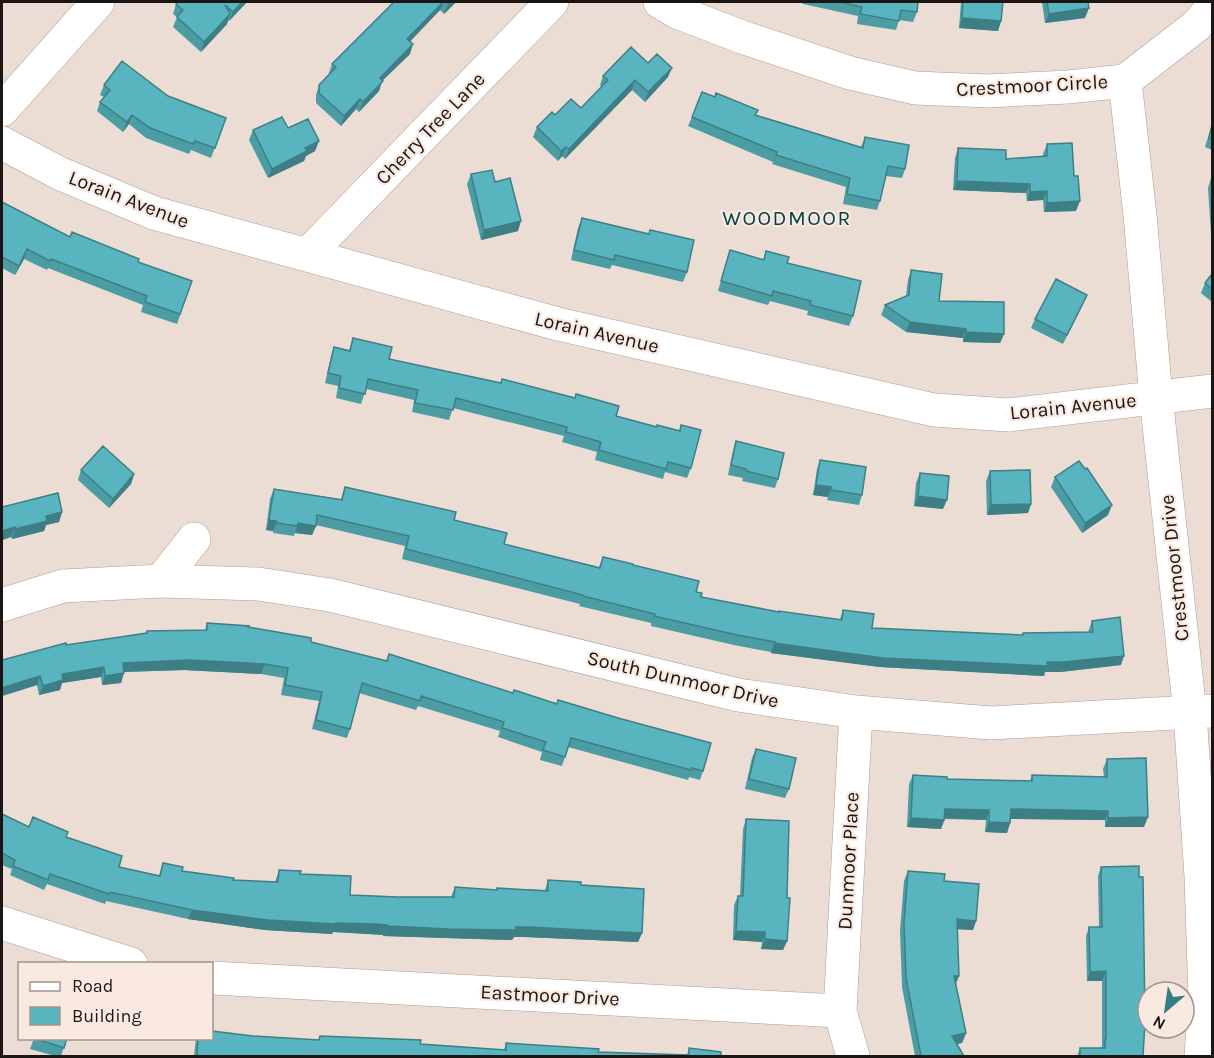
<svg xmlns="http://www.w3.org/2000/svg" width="1214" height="1058" font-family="Karla,sans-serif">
<rect width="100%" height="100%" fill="#ebdcd4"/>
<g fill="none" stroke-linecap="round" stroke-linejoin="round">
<defs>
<path id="minor" d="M660,2L677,12L742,37L850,73L915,88L988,91L1068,87L1125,81L1196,26L1212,8
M1125,81L1140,215L1156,397L1190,713L1201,876L1205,999L1201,1056
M2,110L98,2
M2,143L61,174L154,213L558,324L934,410L1009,415L1212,391
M307,255L552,2
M161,581L194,539
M2,605L63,586L161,581L258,584L330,595L738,695L856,712L991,723L1212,711
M2,923L131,964
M212,978L840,1011
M853,1056L840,1011L856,712"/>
</defs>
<use href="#minor" stroke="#ad9e97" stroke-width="34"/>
<use href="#minor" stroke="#fff" stroke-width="33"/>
</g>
<path fill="#4c9ca4" d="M247,2L229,21L228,20L227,24L201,52L173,27L177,17L173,14L176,4Z
M394,2H456L444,14L440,10L410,41V54L382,81L379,91L359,112L356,109L341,126L316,103V95L319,85L330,74L329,73L332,64Z
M801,2H918L917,12L913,22L899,20L896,30L857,24L858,16L803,4Z
M961,2H1003L1001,21L998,31L959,28Z
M1042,2H1088L1085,18L1045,23Z
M648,63L668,77L645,102L632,90L565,159L562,156L558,161L533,137L537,127L555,115L581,108L602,87L600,85L603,76Z
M104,85L168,96L226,118L211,158L191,150L189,154L146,138L129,124L123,132L97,111L100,102L104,97L100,95Z
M715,97L756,115L861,147L865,137L905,169L902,178L886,176L880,201L877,210L843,204L846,187L772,164L773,162L688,126L692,117Z
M1212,124V150L1205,147Z
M288,128L319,141L315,151L306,156L304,161L268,178L249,140L253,130Z
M1047,144L1076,211L1044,212L1043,200L1027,201L1026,193L953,190L955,158L958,148L1006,159L1043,156V154Z
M471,174L495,182L518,231L481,240L467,184Z
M1211,178H1212V234H1211L1208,188Z
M2,202L70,237L138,262L192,281L177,324L141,312L143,305L48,268L47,270L24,259L15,275L2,268Z
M582,218L649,234L650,230L687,272L683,282L612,265L610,269L571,260L578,228Z
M730,250L763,260L766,251L787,263L853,316L849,326L807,315L808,311L770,301L768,305L718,291Z
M911,270L939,301L1004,334L1000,343L963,342V338L906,332L881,315L885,305L906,296L908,280Z
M1212,274V302L1201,293L1205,283Z
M1087,295L1083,304L1063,344L1031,328L1035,319Z
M353,338L389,359L616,416L657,427L679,431L681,425L691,468L687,478L665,472L663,479L595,460L597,452L562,442L564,436L453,408L449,420L412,412L414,400L366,389L361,404L336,398L338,386L325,383L331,357L334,347L349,350Z
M736,441L778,479L775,488L742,481L743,478L728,475L733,451Z
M820,460L862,495L859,505L827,500L828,497L813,495L817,469Z
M1085,469L1108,515L1082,533L1051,487L1055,477Z
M81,470L134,474L131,484L109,508L78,480Z
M990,471L1031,504L1028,513L987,515L986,481Z
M920,473L943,509L914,506L916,483Z
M345,487L454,520L504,544L599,567L603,557L633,565L696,592L701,597L778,612L840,619L843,610L872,628L1023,635V633L1088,632L1092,621L1121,665L1060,672H1045L1044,676L880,667L771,653V652L734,645L651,626V623L579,606L580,604L402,559L405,546L316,525L312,535L295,533L294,536L273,533V531L266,530L270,499L274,489L341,499Z
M2,507L62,512L59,522L46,525L44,531L12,539L11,537L2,540Z
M207,623L248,627L311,642L703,771L700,780L689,777L688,780L568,747L562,766L540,760L542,752L498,737L500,731L418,706L416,710L359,693L350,729L347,738L312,729L319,701L281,695L284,678L261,674L184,670L124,672L121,683L102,685L101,677L62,683L60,690L39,695L37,685L2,696L66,645L146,634L147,631L205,630Z
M756,749L789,789L785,798L745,789L752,758Z
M1107,759L1144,827H1105V820L1010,819V823L1007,833L985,832L986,820L945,819L941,829L907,827L909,784L913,775L947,779L1030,781L1032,775L1104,777L1103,769Z
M2,814L29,827L66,837L119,867L159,876L163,863L182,871L233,880L275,882L279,870L300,874L350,895L397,897H451L455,887L496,890L497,888L545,890L548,880L581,885L642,933L638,942L525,937H514L512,940L383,936V935L372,934L333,932L332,934L265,930L188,919L106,901L105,904L47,884L44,890L10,875L12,869L2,865Z
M746,819L787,898V941L783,950L761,949L762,942L733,940L734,905L738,896H740L743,829Z
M1101,867L1143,1056H1077L1080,1048H1101L1102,1046V981H1087L1086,936L1089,927H1099L1098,876Z
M908,871L944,881L976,921L973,930L957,929L956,984L966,1033L962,1043L957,1044L964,1056H915L902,987L900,931L904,881Z
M253,1036L318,1040L320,1036L504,1050L506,1043L598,1052L687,1055L689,1048L721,1056H194L196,1038H212Z
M34,1038H67L61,1056H55L30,1049Z"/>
<path fill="#3e7f86" d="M242,2H247L229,21L233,12Z
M444,2L440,10L404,48L407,39Z
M450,2H456L444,14L448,4Z
M1089,8L1085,18L1045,23L1049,14Z
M230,14L227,24L201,52L204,42Z
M962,18L1001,21L998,31L959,28Z
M413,44L410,54L382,81L379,91L359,112L363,102L380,78Z
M672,68L668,77L645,102L648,92Z
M635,80L632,90L565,159L569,149Z
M360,99L356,109L341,126L344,116Z
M132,115L129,124L123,132L127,122Z
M319,141L315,151L306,156L304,161L268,178L272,169L305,148Z
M566,147L562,156L558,161L561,151Z
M957,181L1030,184L1026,193L953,190Z
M1047,191L1043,200L1027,201L1030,192Z
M1080,201L1076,211L1044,212L1047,203Z
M521,221L518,231L481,240L484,230Z
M27,249L24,259L15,275L19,266Z
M910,322L966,329L963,338L906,332Z
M966,332L1004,334L1000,343L963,342Z
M134,474L131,484L109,508L113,499Z
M816,485L831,487L828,497L813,495Z
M918,496L947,500L943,509L914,506Z
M1031,504L1028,513L987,515L991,505Z
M1112,505L1108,515L1082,533L1085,523Z
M62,512L59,522L46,525L44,531L12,539L15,529L46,516Z
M269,520L277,521L273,531L266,530Z
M298,523L316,526L312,535L295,533Z
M15,527L11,537L2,540V531Z
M774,643L1047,662L1124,656L1121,665L1060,672H1045L1044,676L880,667L771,653Z
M188,660L265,664L261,674L184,670L119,672L123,663Z
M104,667L101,677L62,683L60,690L39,695L43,686L62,674Z
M124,673L121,683L102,685L105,676Z
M40,676L37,685L2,696V688Z
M945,809L989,810L986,820L942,818Z
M1011,809L1108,811L1105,820L1007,819Z
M1148,817L1144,827H1105L1108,818Z
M911,818L944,820L941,829L907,827Z
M989,822L1010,823L1007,833L985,832Z
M192,910L336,923L387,925L383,935L333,932L332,934L265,930L188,919Z
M957,919L976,921L973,930L953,929Z
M387,926L528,927L642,933L638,942L525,937H514L512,940L445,938L383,936Z
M736,931L765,932L762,942L733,940Z
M765,939L787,941L783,950L761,949Z
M1106,971L1102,981H1087L1090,972Z
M954,976H959L955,986Z
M966,1033L962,1043L949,1045L952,1036Z"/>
<path fill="#58b5bf" stroke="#3e7f86" stroke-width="1.5" d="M178,2H242L233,12L225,5L230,14L204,42L177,17L183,10L176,4Z
M394,2H443L407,39L413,44L380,78L383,81L363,102L360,99L344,116L319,93V85L336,67L332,64Z
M840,2H918L917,12L901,10L899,21L860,14L862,7Z
M963,2H1003L1001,21L962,18Z
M1047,2H1088L1089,8L1049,14Z
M631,47L648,63L657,54L672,68L648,92L635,80L569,149L566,147L561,151L537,127L552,112L555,115L571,99L581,108L608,80L603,76Z
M122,61L168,96L226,118L215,148L195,141L193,144L150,128L132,115L127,122L100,102L110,90L104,85Z
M702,92L715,97L716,93L758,110L755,115L863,148L865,137L909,145L905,169L888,166L880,201L847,194L850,178L776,155L777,152L692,117Z
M282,117L288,128L308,119L319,141L305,148L307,151L272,169L253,130Z
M1212,125V139L1209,138Z
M1072,143L1074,176H1078L1080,201L1047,203V191L1030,192V184L957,181L958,148L1006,150V159L1047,156V144Z
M492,170L495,182L510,178L521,221L484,230L471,174Z
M2,202L70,237L72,232L139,259L138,262L192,281L180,314L145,302L147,296L51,259L50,261L27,249L19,266L2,257Z
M582,218L649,234L650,230L694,240L687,272L615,255L614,260L574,250Z
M730,250L764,260L766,251L789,257L787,263L861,281L853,316L810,305L811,301L773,291L772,296L721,281Z
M911,270L942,274L939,301L1004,302V334L966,332V329L910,322L885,305L909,295Z
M1212,274V289L1205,283Z
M1056,279L1087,295L1067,335L1035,319Z
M353,338L392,347L389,359L501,383L502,379L575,398L576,394L619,406L616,416L657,427V425L680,431L681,425L701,430L691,468L668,462L666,469L599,450L601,442L566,432L567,427L456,398L453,410L415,403L418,390L368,379L365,394L339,388L341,376L328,373L334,347L350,351Z
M736,441L784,453L778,479L746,471V469L731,465Z
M103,446L134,474L113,499L81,470Z
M820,460L866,467L862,495L831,490V487L816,485Z
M1079,461L1085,469L1087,468L1112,505L1085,523L1055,477Z
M1030,470L1031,504L991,505L990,471Z
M920,473L949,476L947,500L918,496Z
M345,487L456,512L454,520L507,533L504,544L600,568L603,557L633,564V565L699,581L696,592L702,593L701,597L779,612V611L842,620L843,610L874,614L872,628L1023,635V633L1093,632L1092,621L1120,617L1124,656L1063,662H1047L1048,666L883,658L774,643L775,642L737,635L654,616L655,614L583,596V595L406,549L409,536L317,515L316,526L298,523L297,526L276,523L277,521L269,520L274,489L342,500Z
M58,493L62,512L46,516L47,521L15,529V527L2,531V507Z
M207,623L249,626L248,627L311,638V642L387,661L389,654L513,693L514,690L557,704L558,700L618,718L711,743L703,771L692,768L691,770L571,738L565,757L543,750L546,742L502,728L504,722L421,696L420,701L362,683L350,729L316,720L322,692L285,685L288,668L265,664L188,660L123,663L124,673L105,676L104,667L62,674L63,680L43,686L40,676L2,688V660L66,643V645L147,633V631L207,630Z
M756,749L796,758L789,789L749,779Z
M1146,758L1148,817L1108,818V811L1011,809L1010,823L989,822V810L945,809L944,820L911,818L913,775L947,777V779L1032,781V775L1107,777V759Z
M2,814L29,827L33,817L68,832L66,837L122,856L119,867L160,876L163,863L183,867L182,871L234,878L233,880L278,882L279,870L301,871L300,874L351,876L350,895L397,897H454L455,887L497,890V888L548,891V880L581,882V885L644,889L642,933L528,927H516V930L449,929L387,926V925L376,924L336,923V924L268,920L192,910L110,892L109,894L50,874L48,880L13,866L15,860L2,853Z
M746,819L789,821L787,898H790L787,941L765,939V932L736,931L738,896H743Z
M1139,866V877H1143L1145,1022L1143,1056H1080V1048H1105V1039H1106V971L1090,972L1089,927H1102L1101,867Z
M908,871L945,874L944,881L979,884L976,921L957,919L959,976H954L966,1033L952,1036L964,1056H921L906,978L904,922Z
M212,1031L253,1036L319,1040L320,1036L421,1040L420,1044L506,1050V1043L599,1049L598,1052L689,1055V1048L721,1052V1056H197L198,1038H212Z
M34,1038H67L64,1048Z"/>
<g text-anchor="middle" stroke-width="4.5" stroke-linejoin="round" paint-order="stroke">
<g font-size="20" fill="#1b1613" stroke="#f9e9e1">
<text transform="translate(1032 85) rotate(-3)" y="7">Crestmoor Circle</text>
<text transform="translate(430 128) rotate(-46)" y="7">Cherry Tree Lane</text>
<text transform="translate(129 199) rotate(21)" y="7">Lorain Avenue</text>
<text transform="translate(597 332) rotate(13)" y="7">Lorain Avenue</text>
<text transform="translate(1073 406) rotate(-6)" y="7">Lorain Avenue</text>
<text transform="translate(1174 568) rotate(-96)" y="7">Crestmoor Drive</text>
<text transform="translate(683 679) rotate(13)" y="7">South Dunmoor Drive</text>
<text transform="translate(848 861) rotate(-87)" y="7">Dunmoor Place</text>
<text transform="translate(550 995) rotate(3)" y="7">Eastmoor Drive</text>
</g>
<g font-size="21" letter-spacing="1.5" fill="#004349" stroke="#f9e9e1">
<text x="787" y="225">WOODMOOR</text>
</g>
</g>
<rect width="1214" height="1058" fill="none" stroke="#1b1613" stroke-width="6"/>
<rect x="18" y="962" width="195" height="78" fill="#f9e9e1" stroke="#a0958f" stroke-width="1.5"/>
<rect x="30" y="982" width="30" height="9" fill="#ffffff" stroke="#a0958f" stroke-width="1.5"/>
<text x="72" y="992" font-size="18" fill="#1b1613">Road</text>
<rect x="30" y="1007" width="30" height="18" fill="#58b5bf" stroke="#a0958f" stroke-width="1.5"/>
<text x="72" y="1022" font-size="18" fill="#1b1613">Building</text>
<g transform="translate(1166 1010) rotate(209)"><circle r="28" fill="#f9e9e1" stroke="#a0958f" stroke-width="1.5"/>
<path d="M0-4.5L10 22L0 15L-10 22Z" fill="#357d84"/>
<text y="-9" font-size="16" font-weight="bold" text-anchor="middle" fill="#1b1613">N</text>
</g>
</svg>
